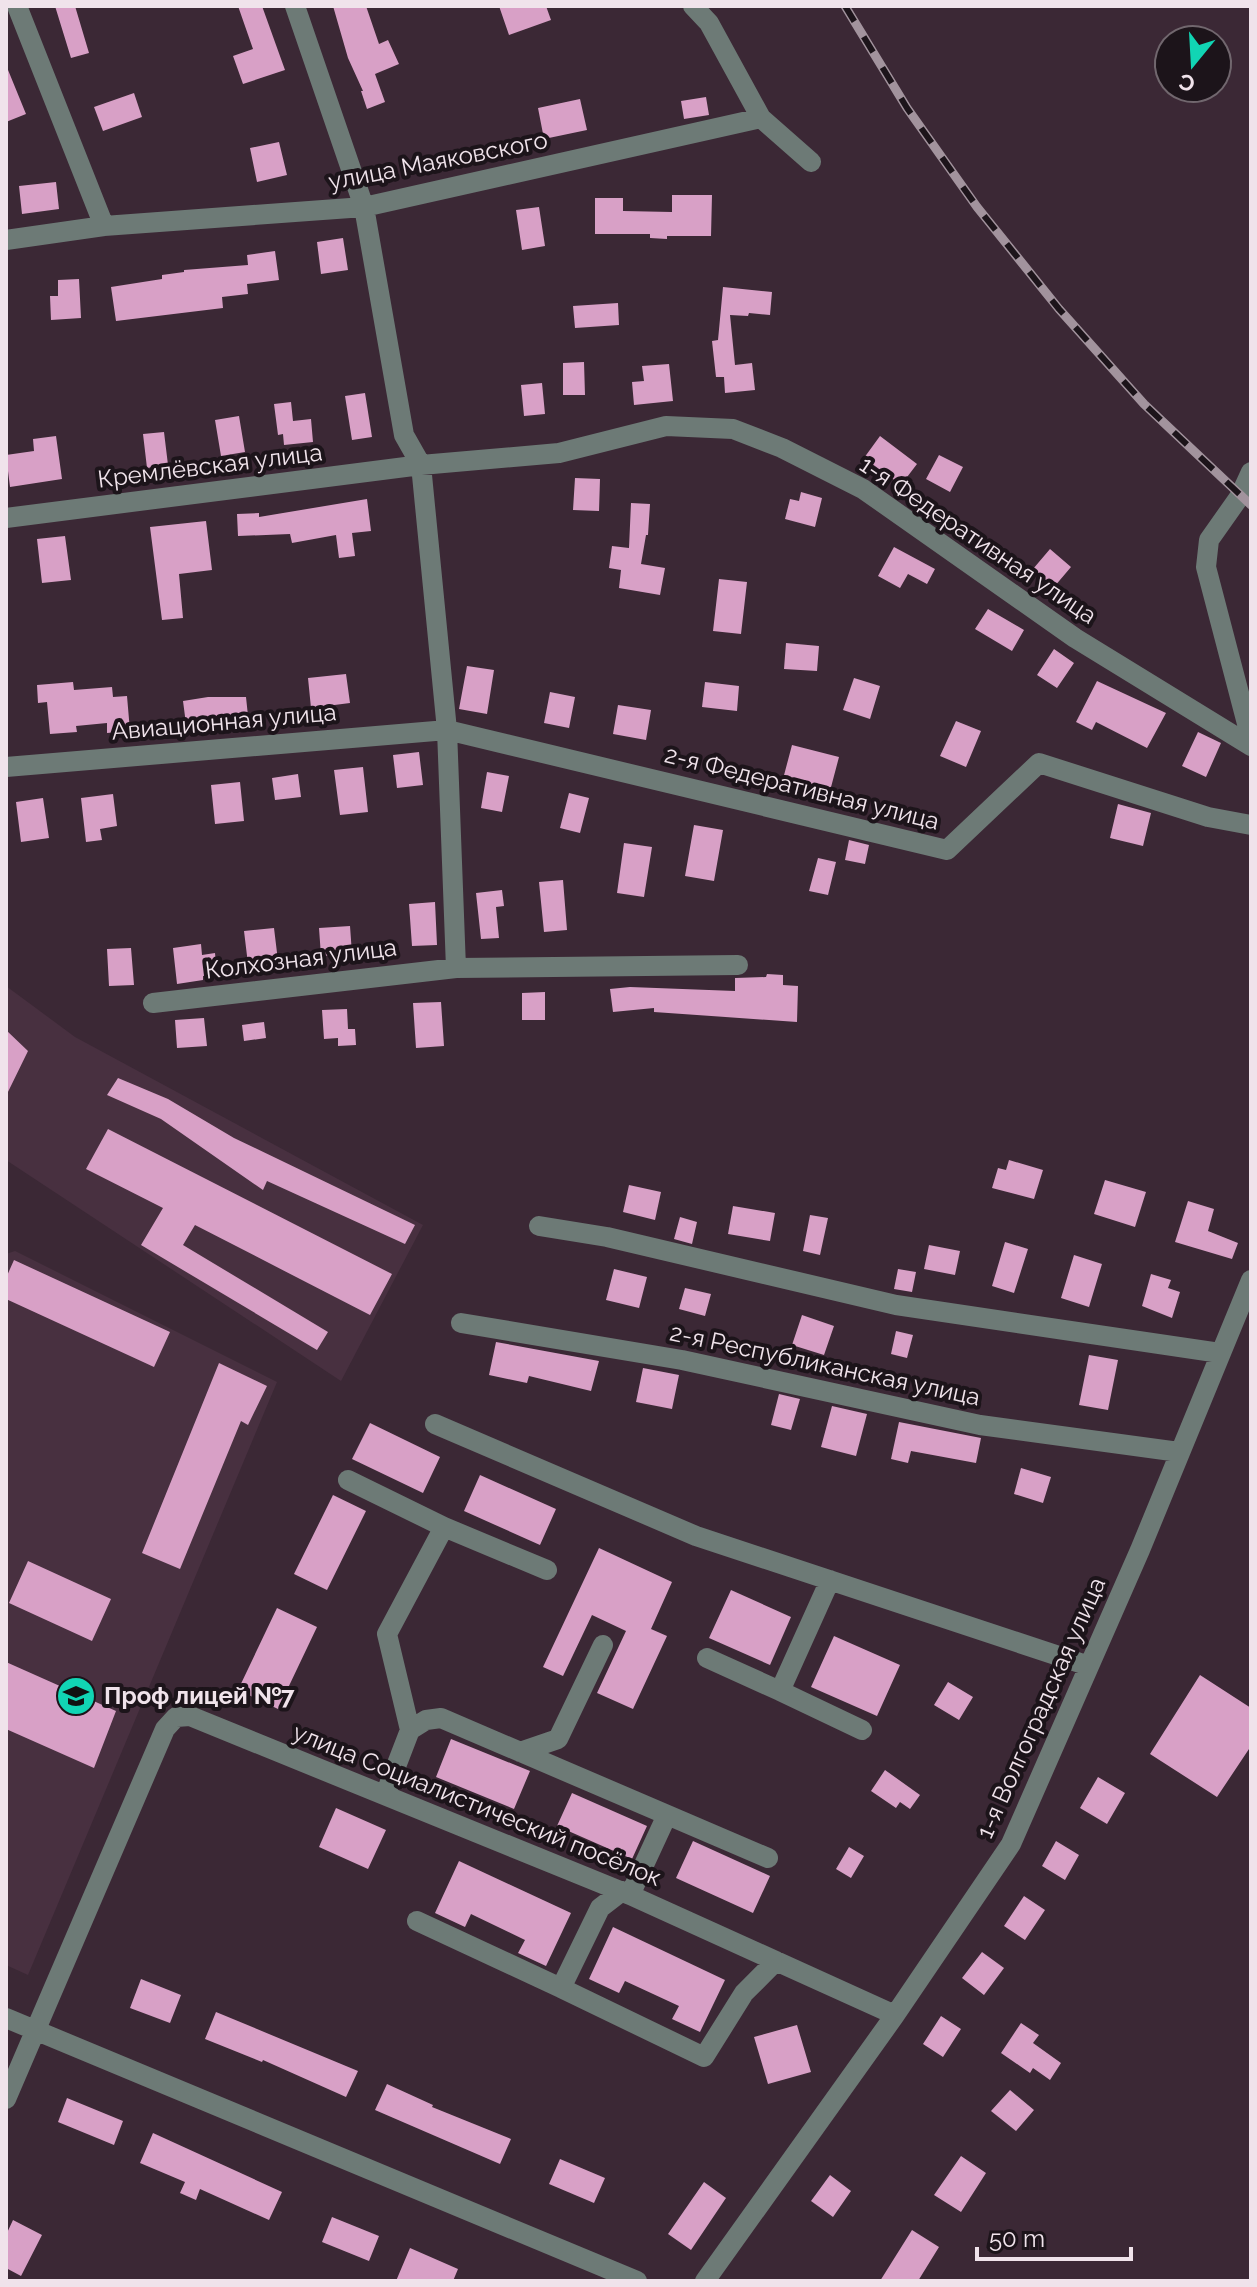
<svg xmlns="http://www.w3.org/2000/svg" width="1257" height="2287" font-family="Raleway,sans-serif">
<rect width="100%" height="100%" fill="#3b2835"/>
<path fill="#483040" d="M6,986L75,1037L423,1225L341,1381L6,1160Z
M15,1251L277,1382L28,1975L6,1965V1254Z"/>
<path fill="#d8a0c6" d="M55,6H75L89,53L71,58Z
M238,6H262L285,70L243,84L233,56L253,49Z
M333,6H366L379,44L388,40L399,64L375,74L385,102L367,109L361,91H363L348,58Z
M499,6H546L551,20L509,35Z
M6,65L26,114L6,122Z
M134,93L142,117L103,131L94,107Z
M706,97L709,115L684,119L681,101Z
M580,99L587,130L544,139L538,108Z
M279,142L287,175L257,182L250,148Z
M56,182L59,209L22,214L19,186Z
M672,195H712L711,236H667V239L650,238V234H595V198H623V211L672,212Z
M539,207L545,246L522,250L516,210Z
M343,238L348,270L321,274L317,242Z
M275,251L279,280L247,284L248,294L222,297L223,308L116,321L111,287L162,279V275L184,272V270L248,265L247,255Z
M79,279L81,318L51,320L50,296H58V280Z
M723,287L772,292L770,315L749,313L748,316L730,315L735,365L752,363L755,390L725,393L724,377H716L712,341L718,340Z
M618,303L619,325L575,328L573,306Z
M584,362L585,395H563V363Z
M669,364L673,401L634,405L632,382L644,381L642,366Z
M542,383L545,414L524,416L521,385Z
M365,393L372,437L352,440L345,396Z
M291,402L293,421L311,419L313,442L284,445L283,434L278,435L274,404Z
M239,416L245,452L221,456L215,420Z
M164,432L168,465L147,468L143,434Z
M56,436L62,479L10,487L6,455L34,451L33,439Z
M880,436L917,464L901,485L864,458Z
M939,455L963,467L950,492L926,479Z
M575,478L600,479L599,511L573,510Z
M801,492L822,498L815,527L785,519L790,499L799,501Z
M367,499L371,531L352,533L355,556L339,558L336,535L292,543L290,534L238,536L237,514L259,513V517Z
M631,503L650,504L648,535H646L641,564L665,568L660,595L619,588L621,570L609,568L612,546L629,548Z
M206,521L212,570L179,574L183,618L162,620L150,527Z
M65,536L71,580L42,583L37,539Z
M894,547L935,569L927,584L908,574L900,588L878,576Z
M1050,549L1071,567L1054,587L1033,569Z
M719,579L747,582L741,634L713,631Z
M988,609L1024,630L1012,651L975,629Z
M786,643L819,646L817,671L784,669Z
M1054,649L1074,663L1057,688L1037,675Z
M467,666L494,670L487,714L459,709Z
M346,674L350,703L311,708L308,678Z
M854,678L880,686L870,719L843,710Z
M1097,681L1166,713L1147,748L1096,722L1092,730L1076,722Z
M73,682L74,690L112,687L113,697L127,696L130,731L107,733V723L76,726L77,732L50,734L47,702L38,703L37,685Z
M705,682L739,686L737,711L702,707Z
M550,692L575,697L569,728L544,723Z
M208,697H246L248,716L186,724L183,701Z
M618,705L651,710L646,740L613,734Z
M956,721L981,731L966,767L940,756Z
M1198,732L1221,743L1206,777L1182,766Z
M792,745L839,757L830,791L783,779Z
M419,752L423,785L397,788L393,755Z
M363,767L368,812L340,815L334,770Z
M487,772L509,776L502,812L481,808Z
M298,774L301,797L275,800L272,778Z
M240,782L244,821L215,824L211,785Z
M569,793L589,798L580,833L560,828Z
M113,794L117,826L100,829L102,840L86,842L81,798Z
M43,798L49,838L21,842L16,802Z
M1118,804L1151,813L1143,846L1110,838Z
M694,825L723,830L714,881L685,876Z
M849,840L869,845L865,864L845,860Z
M624,843L652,847L644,897L617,893Z
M818,858L836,862L828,895L809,891Z
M563,880L567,930L544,932L539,882Z
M502,890L504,906L496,907L499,938L481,939L476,893Z
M435,902L437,945L412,946L409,904Z
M350,926L352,954L321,956L319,928Z
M274,928L278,961L248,964L244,931Z
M201,944L202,955L215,953L217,974L203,976V980L177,984L173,948Z
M131,948L134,985L109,986L107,949Z
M767,974L783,975V985L798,986L797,1022L654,1012V1008L613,1012L610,989L630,987L735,991V978L766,977Z
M545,992V1020H522V993Z
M441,1002L444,1046L416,1048L413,1003Z
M347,1009L348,1029H355L356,1045L338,1046V1038L324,1039L322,1010Z
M204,1018L207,1046L177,1048L175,1020Z
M264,1022L266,1038L244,1041L242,1025Z
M6,1030L28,1051L6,1096Z
M118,1078L168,1099L234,1138L415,1225L405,1244L267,1181L263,1190L161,1119L107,1095Z
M108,1129L392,1274L370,1315L195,1225L183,1245L328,1332L317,1350L141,1245L163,1208L86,1169Z
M1009,1160L1043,1170L1034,1199L992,1188L998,1168L1006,1170Z
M1105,1180L1146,1192L1135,1227L1094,1214Z
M629,1185L661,1192L655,1220L623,1212Z
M1188,1201L1214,1209L1208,1231L1238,1243L1232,1259L1175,1242Z
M733,1206L775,1213L770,1241L728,1234Z
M810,1215L828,1218L820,1255L803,1251Z
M680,1217L697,1222L692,1244L674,1239Z
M1005,1242L1028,1249L1014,1293L992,1286Z
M929,1245L960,1251L955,1275L924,1269Z
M1074,1255L1102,1264L1089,1307L1061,1298Z
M14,1260L170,1332L154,1367L6,1299V1278Z
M614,1269L647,1277L639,1308L606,1300Z
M898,1269L916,1272L912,1292L894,1289Z
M1151,1274L1171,1280L1168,1288L1180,1292L1172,1318L1142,1306Z
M685,1288L711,1294L705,1316L679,1309Z
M802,1315L834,1326L824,1355L792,1345Z
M896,1331L913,1335L907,1358L891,1354Z
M496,1342L599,1361L591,1391L529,1376L527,1383L489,1375Z
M1089,1355L1118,1360L1108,1410L1079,1405Z
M219,1363L267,1386L248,1425L241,1421L180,1569L142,1553Z
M643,1368L679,1375L672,1409L636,1402Z
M779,1394L800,1399L791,1430L771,1425Z
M832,1406L867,1414L856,1456L821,1447Z
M899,1422L981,1438L976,1463L911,1451L908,1463L891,1459Z
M370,1423L440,1457L423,1493L352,1459Z
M1021,1468L1051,1477L1043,1503L1014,1494Z
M480,1475L556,1509L540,1545L464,1511Z
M333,1495L366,1511L327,1590L294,1574Z
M599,1548L672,1582L651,1629L667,1636L633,1709L597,1693L626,1631L592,1615L563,1676L543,1667Z
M28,1561L111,1599L92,1641L9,1603Z
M731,1590L791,1617L770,1665L709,1638Z
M277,1608L317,1627L278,1709L238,1690Z
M834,1636L900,1665L877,1716L811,1687Z
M6,1662L116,1711L94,1768L6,1729Z
M1200,1675L1251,1708V1746L1217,1797L1150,1754Z
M948,1682L973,1697L959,1720L934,1705Z
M451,1739L530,1771L514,1809L436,1777Z
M885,1770L920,1795L910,1809L900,1802L896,1808L871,1791Z
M1098,1777L1125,1793L1107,1824L1080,1808Z
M572,1793L647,1826L632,1859L557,1826Z
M336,1808L386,1830L368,1869L319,1847Z
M693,1841L770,1876L753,1913L676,1878Z
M1056,1841L1079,1855L1065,1880L1042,1866Z
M849,1847L864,1856L851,1878L836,1869Z
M459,1861L571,1913L546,1966L518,1953L525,1940L471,1914L465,1927L435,1913Z
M1024,1896L1045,1910L1025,1940L1004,1926Z
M613,1927L725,1980L700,2032L672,2019L679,2006L625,1981L619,1993L589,1979Z
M982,1952L1004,1968L984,1995L962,1978Z
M141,1979L181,1995L170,2023L130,2008Z
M216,2012L358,2071L346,2097L263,2060L262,2062L205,2039Z
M941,2016L961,2029L943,2057L923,2044Z
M1021,2023L1039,2035L1033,2043L1061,2063L1050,2080L1033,2068L1030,2073L1001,2053Z
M797,2025L811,2072L768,2084L754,2037Z
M387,2084L433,2105L432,2107L511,2139L500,2164L375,2110Z
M1010,2090L1034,2110L1016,2131L991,2111Z
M67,2098L123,2121L114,2145L58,2122Z
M153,2133L282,2192L269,2220L200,2189L196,2200L180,2193L185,2182L140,2163Z
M961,2156L986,2173L961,2212L934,2195Z
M560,2159L605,2178L594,2203L549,2184Z
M830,2175L851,2191L833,2217L811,2201Z
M704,2182L726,2198L691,2250L668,2234Z
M332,2217L379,2236L369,2261L322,2242Z
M13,2220L42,2235L21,2276L6,2268V2235Z
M912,2230L939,2247L918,2281H880Z
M410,2248L458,2269L453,2281H396Z"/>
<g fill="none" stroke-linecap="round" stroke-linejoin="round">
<path stroke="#6d7a76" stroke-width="20" d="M17,6L104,226
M295,6L364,207L404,435L421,465L447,730L456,968
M693,6L709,23L761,118
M6,240L104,226L364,207L761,118L811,162
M1251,472L1240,496L1209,540L1206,567L1251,739
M6,518L421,465L559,453L666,426L733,429L782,448L863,489L1075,638L1251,746
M6,767L447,730L947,850L1039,763L1208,817L1251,825
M153,1003L456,968L738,965
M539,1226L607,1237L896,1305L1220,1353
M461,1323L682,1360L980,1425L1179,1452
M435,1424L696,1536L1089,1666
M348,1480L444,1527
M707,1658L780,1691L830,1580
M780,1691L862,1730
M410,1730L387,1634L444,1527L547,1570
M520,1752L558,1739L603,1645
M385,1795L410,1730L426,1720L441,1718L768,1858
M630,1895L667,1815
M417,1921L561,1988L600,1908L622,1891
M561,1988L704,2057L744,1993L776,1961
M6,2018L637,2281
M6,2099L165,1729L176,1717L190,1716L630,1895L895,2015
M705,2281L895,2015L1011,1844L1140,1550L1251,1280"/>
<defs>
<path id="rail" d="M845,6L907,108L977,207L1059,309L1144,404L1251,505"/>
</defs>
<use href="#rail" stroke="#a2939d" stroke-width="9"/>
<use href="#rail" stroke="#1c141a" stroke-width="6" stroke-dasharray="18" stroke-linecap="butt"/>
</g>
<defs>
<symbol id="university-disc" viewBox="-11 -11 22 22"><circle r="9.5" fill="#11d5b4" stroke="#1c141a"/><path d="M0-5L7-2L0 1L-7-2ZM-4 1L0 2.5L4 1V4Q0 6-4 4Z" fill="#111"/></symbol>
</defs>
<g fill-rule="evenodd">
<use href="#university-disc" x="54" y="1674" width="44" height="44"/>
</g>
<g text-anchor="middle" stroke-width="8" stroke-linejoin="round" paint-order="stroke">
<g font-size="24" fill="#f0e3eb" stroke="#1c141a">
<text transform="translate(438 161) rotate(-11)" y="8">улица Маяковского</text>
<text transform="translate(210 466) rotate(-7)" y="8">Кремлёвская улица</text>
<text transform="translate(978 540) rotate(34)" y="8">1-я Федеративная улица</text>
<text transform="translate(224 722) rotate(-5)" y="8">Авиационная улица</text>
<text transform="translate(802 788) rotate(14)" y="8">2-я Федеративная улица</text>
<text transform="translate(301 959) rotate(-7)" y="8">Колхозная улица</text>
<text transform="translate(825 1365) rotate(12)" y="8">2-я Республиканская улица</text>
<text transform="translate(1041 1708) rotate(-66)" y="8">1-я Волгоградская улица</text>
<text transform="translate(477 1805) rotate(22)" y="8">улица Социалистический посёлок</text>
</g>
<g font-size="24" font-weight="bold" fill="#f0e3eb" stroke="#1c141a" text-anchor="start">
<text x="104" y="1704">Проф лицей №7</text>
</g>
</g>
<rect width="1257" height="2287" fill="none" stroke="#f0e3eb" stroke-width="16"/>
<g transform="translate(1193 64) rotate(198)"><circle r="38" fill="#1c141a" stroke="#71676e" stroke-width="2"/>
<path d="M0-6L14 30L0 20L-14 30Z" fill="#11d5b4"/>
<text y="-12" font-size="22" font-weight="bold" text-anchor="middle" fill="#f0e3eb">С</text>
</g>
<path d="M977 2247v12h154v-12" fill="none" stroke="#f0e3eb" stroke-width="4"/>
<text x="989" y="2247" font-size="24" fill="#f0e3eb" stroke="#1c141a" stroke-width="6" paint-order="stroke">50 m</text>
</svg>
